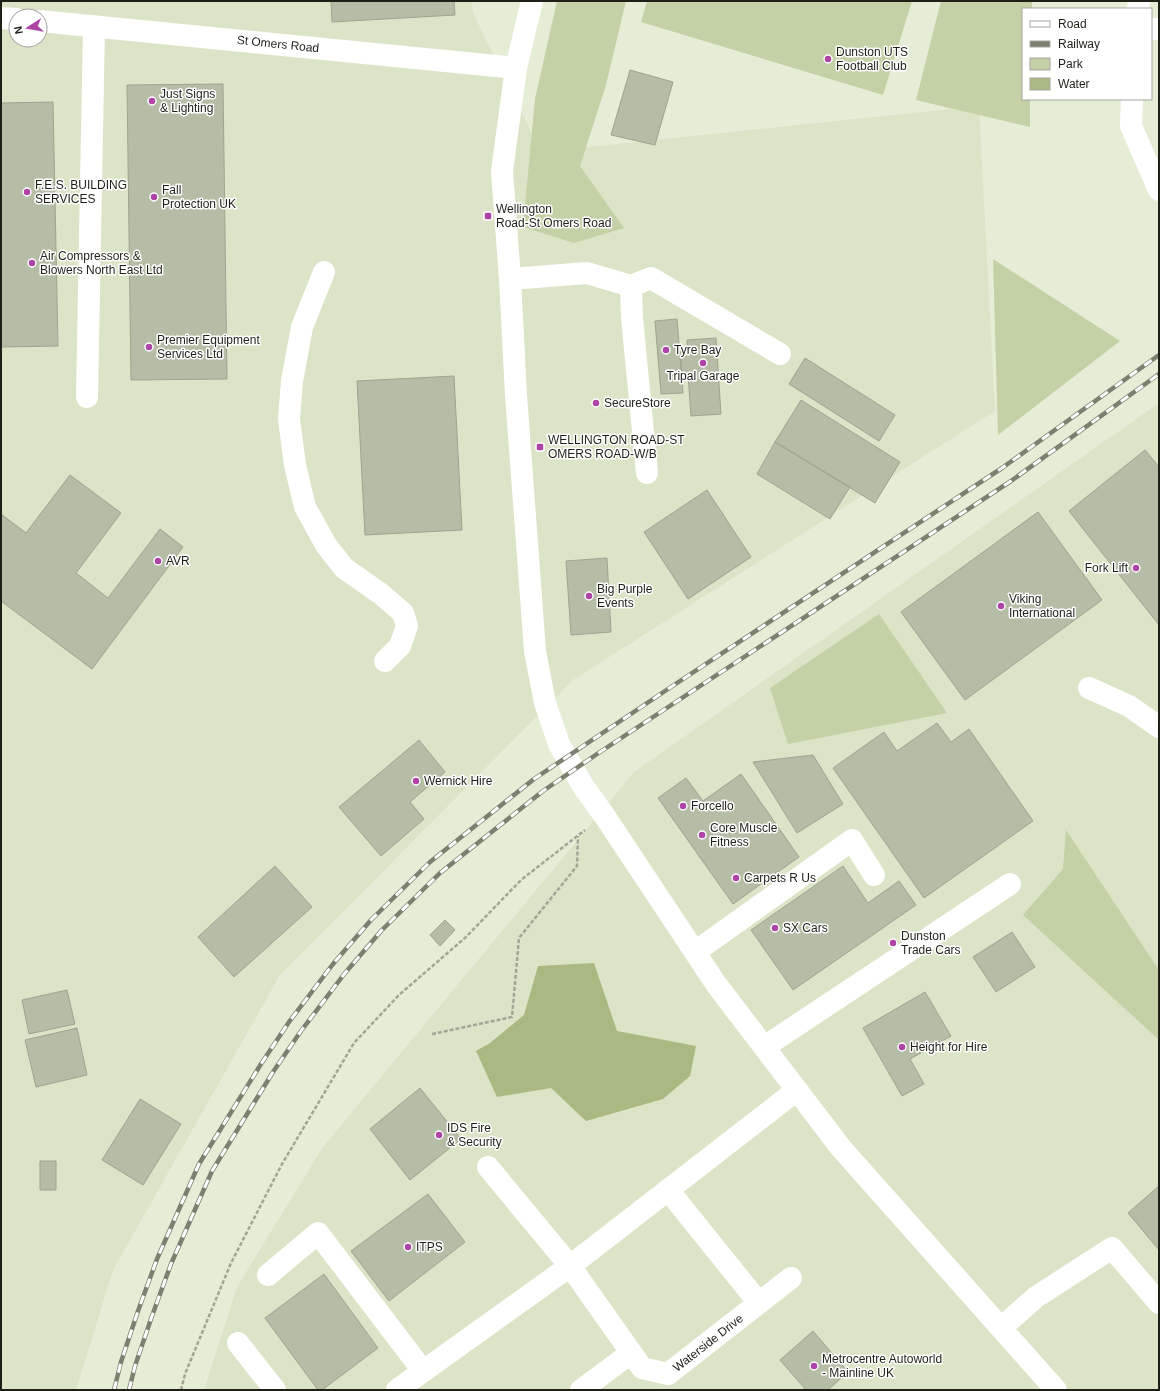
<svg xmlns="http://www.w3.org/2000/svg" width="1160" height="1391" font-family="Arial,sans-serif">
<rect width="100%" height="100%" fill="#e6edd6"/>
<path fill="#dbe4c6" fill-rule="evenodd" d="M1,1H472L473,13L541,152L979,106L995,411L573,680L280,975L113,1270L76,1390H1ZM16,16H40V40H16Z
M1159,403V1390H204L237,1287L323,1147L634,772Z"/>
<path fill="#c4d0a5" d="M557,1H626L606,85L580,166L624,228L574,243L523,227L535,99Z
M647,1H912L883,95L641,22Z
M941,1H1032V9H1023V99H1030V127L916,100Z
M993,259L1120,341L998,435Z
M879,614L947,713L788,744L770,688Z
M1066,830L1159,970V1040L1023,915L1063,869Z"/>
<path fill="#aab881" d="M594,963L617,1031L696,1046L690,1076L663,1099L586,1121L551,1088L497,1097L476,1051L490,1043L524,1015L538,966Z"/>
<path fill="#b6bda7" stroke="#9ea48f" d="M331,1H454L455,15L332,22Z
M630,70L673,82L655,145L611,135Z
M223,84L227,379L131,380L127,85Z
M53,102L58,346L1,347V103Z
M677,319L683,393L661,394L655,321Z
M716,338L721,414L691,416L688,374H682L680,351L687,350V340Z
M805,358L895,415L879,441L789,384Z
M454,376L462,530L365,535L357,381Z
M801,400L900,462L875,503L775,442Z
M775,442L850,487L830,519L757,474Z
M1145,450L1159,467V625L1069,511Z
M70,475L121,513L76,573L108,598L160,529L183,547L92,669L1,601V514L26,533Z
M707,490L751,557L688,599L644,532Z
M1038,512L1102,600L965,700L901,612Z
M607,558L611,632L571,635L566,561Z
M937,723L951,742L969,729L1033,821L924,898L833,768L884,732L897,751Z
M419,740L445,772L410,802L424,819L381,856L339,807Z
M813,755L843,804L797,833L753,762Z
M741,774L799,857L733,904L658,798L686,778L703,801Z
M275,866L312,907L234,977L198,937Z
M843,866L868,903L899,881L916,905L793,990L751,930Z
M445,920L455,930L440,946L430,935Z
M1012,932L1035,967L996,992L973,957Z
M67,990L75,1024L29,1034L22,1000Z
M925,992L951,1036L910,1059L924,1084L902,1096L863,1028Z
M77,1028L87,1075L36,1087L25,1040Z
M420,1088L461,1139L410,1180L370,1129Z
M140,1099L181,1124L143,1185L102,1160Z
M40,1161H56V1190H40Z
M1159,1186V1250L1128,1213Z
M428,1194L465,1242L389,1301L351,1251Z
M324,1274L378,1348L322,1390H318L265,1318Z
M813,1331L848,1372L828,1390H806L780,1360Z"/>
<g fill="none" stroke-linecap="round" stroke-linejoin="round">
<path stroke="#a2a795" stroke-width="2.5" stroke-dasharray="4 2" stroke-linecap="butt" d="M432,1034L512,1017L519,938L577,866L578,836
M181,1390L185,1374L231,1263L282,1164L354,1043L399,995L466,937L521,880L585,830"/>
<path stroke="#fff" stroke-width="22" d="M532,1L516,68L502,171L510,279L516,395L535,651L545,703L559,744L583,786L604,815L716,984L841,1148L1056,1390
M1138,9L1139,1
M1,18L16,19
M40,21L516,68
M1151,29H1159
M1132,99L1131,126L1159,190
M324,272L302,327L292,381L289,419L295,465L305,507L326,545L344,568L381,594L403,613L407,626L400,646L385,661
M510,279L587,273L631,286L651,278L780,354
M631,286L632,318L647,473
M87,397L94,26
M1089,688L1129,706L1159,727
M695,952L852,840L874,875
M764,1047L1010,884
M668,1190L759,1303
M268,1275L318,1233L423,1371
M791,1278L668,1374L642,1368L570,1266L797,1090
M1001,1328L1036,1297L1112,1248L1159,1303
M238,1343L275,1390
M397,1390L570,1266L488,1167
M581,1390L631,1353"/>
<defs>
<path id="rail" d="M114,1390L121,1362L138,1311L157,1259L199,1164L261,1064L289,1022L333,964L371,920L430,862L534,779L671,687L1002,468L1159,355
M129,1390L135,1366L152,1316L171,1264L212,1171L273,1072L301,1031L345,973L382,930L440,873L543,791L600,752L1011,481L1159,374"/>
</defs>
<use href="#rail" stroke="#7b8071" stroke-width="4.5"/>
<use href="#rail" stroke="#fff" stroke-width="3" stroke-dasharray="9" stroke-linecap="butt"/>
</g>
<g fill="#ad44a6" stroke="#fff" stroke-width="1.5">
<circle cx="828" cy="59" r="4"/>
<circle cx="152" cy="101" r="4"/>
<circle cx="27" cy="192" r="4"/>
<circle cx="154" cy="197" r="4"/>
<rect x="484" y="212" width="8" height="8" rx="2"/>
<circle cx="32" cy="263" r="4"/>
<circle cx="149" cy="347" r="4"/>
<circle cx="666" cy="350" r="4"/>
<circle cx="703" cy="363" r="4"/>
<circle cx="596" cy="403" r="4"/>
<rect x="536" y="443" width="8" height="8" rx="2"/>
<circle cx="158" cy="561" r="4"/>
<circle cx="1136" cy="568" r="4"/>
<circle cx="589" cy="596" r="4"/>
<circle cx="1001" cy="606" r="4"/>
<circle cx="416" cy="781" r="4"/>
<circle cx="683" cy="806" r="4"/>
<circle cx="702" cy="835" r="4"/>
<circle cx="736" cy="878" r="4"/>
<circle cx="775" cy="928" r="4"/>
<circle cx="893" cy="943" r="4"/>
<circle cx="902" cy="1047" r="4"/>
<circle cx="439" cy="1135" r="4"/>
<circle cx="408" cy="1247" r="4"/>
<circle cx="814" cy="1366" r="4"/>
</g>
<g text-anchor="middle" stroke-width="3" stroke-linejoin="round" paint-order="stroke">
<g font-size="12" fill="#1e2018" stroke="#fff">
<text transform="translate(278 44) rotate(6)" y="4">St Omers Road</text>
<text transform="translate(708 1343) rotate(-38)" y="4">Waterside Drive</text>
</g>
<g font-size="12" fill="#1e2018" stroke="#fff" text-anchor="start">
<text x="836" y="56">Dunston UTS<tspan x="836" dy="14">Football Club</tspan></text>
<text x="160" y="98">Just Signs<tspan x="160" dy="14">&amp; Lighting</tspan></text>
<text x="35" y="189">F.E.S. BUILDING<tspan x="35" dy="14">SERVICES</tspan></text>
<text x="162" y="194">Fall<tspan x="162" dy="14">Protection UK</tspan></text>
<text x="496" y="213">Wellington<tspan x="496" dy="14">Road-St Omers Road</tspan></text>
<text x="40" y="260">Air Compressors &amp;<tspan x="40" dy="14">Blowers North East Ltd</tspan></text>
<text x="157" y="344">Premier Equipment<tspan x="157" dy="14">Services Ltd</tspan></text>
<text x="674" y="354">Tyre Bay</text>
<text x="703" y="380" text-anchor="middle">Tripal Garage</text>
<text x="604" y="407">SecureStore</text>
<text x="548" y="444">WELLINGTON ROAD-ST<tspan x="548" dy="14">OMERS ROAD-W/B</tspan></text>
<text x="166" y="565">AVR</text>
<text x="1128" y="572" text-anchor="end">Fork Lift</text>
<text x="597" y="593">Big Purple<tspan x="597" dy="14">Events</tspan></text>
<text x="1009" y="603">Viking<tspan x="1009" dy="14">International</tspan></text>
<text x="424" y="785">Wernick Hire</text>
<text x="691" y="810">Forcello</text>
<text x="710" y="832">Core Muscle<tspan x="710" dy="14">Fitness</tspan></text>
<text x="744" y="882">Carpets R Us</text>
<text x="783" y="932">SX Cars</text>
<text x="901" y="940">Dunston<tspan x="901" dy="14">Trade Cars</tspan></text>
<text x="910" y="1051">Height for Hire</text>
<text x="447" y="1132">IDS Fire<tspan x="447" dy="14">&amp; Security</tspan></text>
<text x="416" y="1251">ITPS</text>
<text x="822" y="1363">Metrocentre Autoworld<tspan x="822" dy="14">- Mainline UK</tspan></text>
</g>
</g>
<rect width="1160" height="1391" fill="none" stroke="#1e2018" stroke-width="4"/>
<rect x="1022" y="8" width="130" height="92" fill="#ffffff" stroke="#a5a6a3"/>
<rect x="1030" y="21" width="20" height="6" fill="#ffffff" stroke="#a5a6a3"/>
<text x="1058" y="28" font-size="12" fill="#1e2018">Road</text>
<rect x="1030" y="41" width="20" height="6" fill="#7b8071" stroke="#a5a6a3"/>
<text x="1058" y="48" font-size="12" fill="#1e2018">Railway</text>
<rect x="1030" y="58" width="20" height="12" fill="#c4d0a5" stroke="#a5a6a3"/>
<text x="1058" y="68" font-size="12" fill="#1e2018">Park</text>
<rect x="1030" y="78" width="20" height="12" fill="#aab881" stroke="#a5a6a3"/>
<text x="1058" y="88" font-size="12" fill="#1e2018">Water</text>
<g transform="translate(28 28) rotate(258)"><circle r="19" fill="#ffffff" stroke="#a5a6a3"/>
<path d="M0-3L7 15L0 10L-7 15Z" fill="#ad44a6"/>
<text y="-6" font-size="11" font-weight="bold" text-anchor="middle" fill="#1e2018">N</text>
</g>
</svg>
